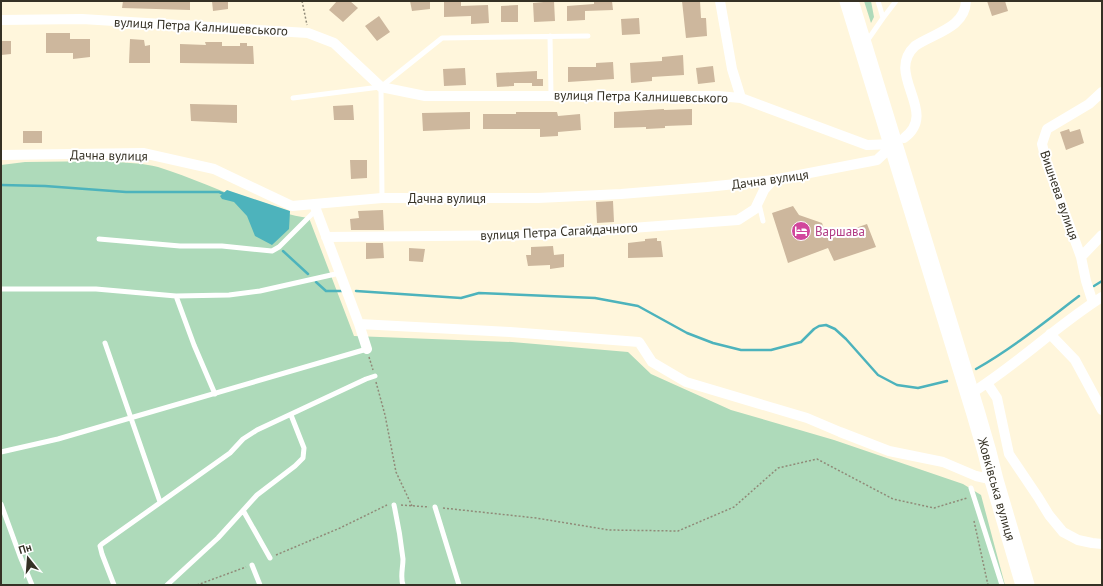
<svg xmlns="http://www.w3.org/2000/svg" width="1103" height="586" font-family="'PT Sans',sans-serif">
<rect width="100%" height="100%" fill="#fff6dc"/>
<path fill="#aedaba" d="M864,1H871L874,17L871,23Z
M109,161C124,163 144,163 158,167C207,182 259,211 309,218L354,336L512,342L628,352L651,374L731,410L834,440L963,484L981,495L1005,585H1V165L25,162Z"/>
<path fill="#4db3bc" d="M227,190L290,211L289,229L272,245L255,236L247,216L234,202L222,199L220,196Z"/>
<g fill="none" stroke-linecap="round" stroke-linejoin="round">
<path stroke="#4db3bc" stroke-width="2.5" d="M1,185L45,186L126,192H219L224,194
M283,251L308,274
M316,282L326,291H344
M1094,286L1102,281
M356,291L461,298L479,293L595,298L638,306L687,333L713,343L741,350H771L801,342L814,329L819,326L826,325L835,329L846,339L878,375L897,385L918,388L947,381
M976,369C1013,348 1046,321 1079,296"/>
</g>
<path fill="#cdb79d" d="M123,1H190V10L122,8Z
M212,1H228V9L213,11Z
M337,1H350L358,8L343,22L329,10Z
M410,1H430V9L412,11Z
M444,1H461V6L488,5L489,23L471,24V16L444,17Z
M554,1L555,21L534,22L533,3Z
M594,1H612L613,10L585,11V20L567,21V6L594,4Z
M682,1H700L701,18H706L707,36L686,38Z
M987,1H1005L1008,11L992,16Z
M518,5V22H501V6Z
M379,16L390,32L377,41L365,26Z
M639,18L640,34L622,35L621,19Z
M46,33H70V39H90V57L73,59V53H46Z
M130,39L144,40L145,46L150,45V63H129Z
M1,41H11V54L1,55Z
M205,42H222V46H240V43H247V46H253L254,64L180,63V44L206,45Z
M683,55L684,75L652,77V81L631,83L630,63L662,61V57Z
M613,62L614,79L568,82V67H596V63Z
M713,66L715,82L698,84L696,68Z
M465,68L466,85L444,86L443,69Z
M537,71V79H543V86H532V83H514V86L497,87L496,73Z
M190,104L237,105V123L191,121Z
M353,105L354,120H334L333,106Z
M664,109V110L692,109V125L665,126V128L646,129V127L614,128V112Z
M470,112V129L423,131L422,113Z
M516,112H557L558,116L580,114L581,130L558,132V136L540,137V129H483V114H516Z
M1069,129L1070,132L1080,129L1084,143L1066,150L1060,132Z
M23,131H42V143H23Z
M350,160H367V178L351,179Z
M613,201L614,222L597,223L596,202Z
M793,206L799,215L822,223L827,238L867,224L876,247L834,261L828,248L788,263L772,213Z
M383,210L384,230H351L350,219L359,218L358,211Z
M657,238V241H661L663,257L628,258V243L645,241V239Z
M366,243H383L384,258L366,259Z
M553,246L554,255L564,254V267L550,269V265L528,266L526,255H531V247Z
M409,248L425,249L423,262L409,261Z"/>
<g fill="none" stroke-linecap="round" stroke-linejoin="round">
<path stroke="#908a78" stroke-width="1.5" stroke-dasharray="2 2" stroke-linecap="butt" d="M302,1L307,25
M369,357L373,370
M376,382L385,415L396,472L412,506
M401,505L429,507
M443,508L536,518L609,530L678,531L734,507L778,468L817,459L893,499L934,508L967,498
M974,521L988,585
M276,555L340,528L387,505
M197,585L246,567"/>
<path stroke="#fff" stroke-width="5" d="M883,18L896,1
M550,36L551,95
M867,41L883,18L878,1
M382,86L442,38L588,36
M381,87L382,198
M293,98L380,87
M759,204L763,221
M99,239L180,246H222L272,251L279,247L316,210
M1,289H96L176,296L229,295L260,291L340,273
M176,296L194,345L215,394
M105,343L160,502
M1,452L58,439L367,349
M971,488L1002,585
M1,504L20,556L32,585
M394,505C398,523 401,541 403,559C403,568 400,577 403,585
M435,507L459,585
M244,512L270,558
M252,565L260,585
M114,585L102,554L100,546L102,544L230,453L243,439L257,430L366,379L375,376
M167,585L218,538L257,495L295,466L303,458L304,448L291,415"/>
<path stroke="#fff" stroke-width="10" d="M720,1L732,69L741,98
M1,20L82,19L308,33L334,43L381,87L425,96H718L741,98L867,145L894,144
M904,138C940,112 884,75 915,46C934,33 965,28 966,1
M1,155L143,153L214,169L292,206L382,198H538L621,194L707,187L773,180L877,160L894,144
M314,204L359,324L367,349
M326,237L539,235L738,220L755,209L764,190L773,180
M1081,257L1102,235
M1093,303L1086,281L1081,257L1047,164L1042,144L1047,129L1089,104L1102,92
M359,324L510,332L639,342L652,362L686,382L807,418L840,432L889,451L943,462L976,476L994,480
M1050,334L1075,360L1102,410
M987,383L997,398L1009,454L1038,497L1049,515L1063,532L1078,540L1092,543L1102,544
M970,394C1017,365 1056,326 1102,297"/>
<path stroke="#fff" stroke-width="19" d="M849,1L976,414L987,452L994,480L1025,585"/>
</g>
<defs>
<symbol id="hotel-disc" viewBox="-11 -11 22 22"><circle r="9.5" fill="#d1479c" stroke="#fff"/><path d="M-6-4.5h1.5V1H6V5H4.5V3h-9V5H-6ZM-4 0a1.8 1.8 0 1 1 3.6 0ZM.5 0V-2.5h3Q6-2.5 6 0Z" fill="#fff"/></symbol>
</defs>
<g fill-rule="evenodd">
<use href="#hotel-disc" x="790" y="220" width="22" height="22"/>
</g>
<g text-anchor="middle" stroke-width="4" stroke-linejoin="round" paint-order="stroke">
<g font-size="13" fill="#353125" stroke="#fff">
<text transform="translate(201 26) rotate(3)" y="5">вулиця Петра Калнишевського</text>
<text transform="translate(641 96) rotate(1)" y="5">вулиця Петра Калнишевського</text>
<text transform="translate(109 155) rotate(1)" y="5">Дачна вулиця</text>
<text transform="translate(770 179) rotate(-8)" y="5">Дачна вулиця</text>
<text transform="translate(1060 195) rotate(71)" y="5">Вишнева вулиця</text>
<text x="447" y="203">Дачна вулиця</text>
<text transform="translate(559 231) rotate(-3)" y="5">вулиця Петра Сагайдачного</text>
<text transform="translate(997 489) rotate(74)" y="5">Жовківська вулиця</text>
</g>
<g font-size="13" fill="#b23c85" stroke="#fff" text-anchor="start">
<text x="815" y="236">Варшава</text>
</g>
</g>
<rect width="1103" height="586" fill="none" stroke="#353125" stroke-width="4"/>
<g transform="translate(28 558) rotate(343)" stroke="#ffffff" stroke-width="3" paint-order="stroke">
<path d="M0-3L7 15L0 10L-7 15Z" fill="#353125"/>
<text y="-6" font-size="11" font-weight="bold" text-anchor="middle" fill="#353125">Пн</text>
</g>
</svg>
